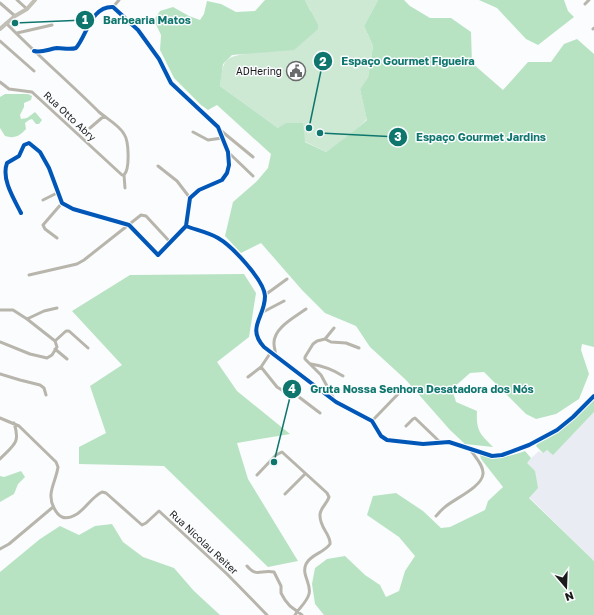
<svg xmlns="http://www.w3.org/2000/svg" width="594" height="615" font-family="'Golos Text',sans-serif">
<rect width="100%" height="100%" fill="#fbfcfd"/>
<path fill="#e9ecf2" d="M594,412V561L529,497L526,463L539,451L542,453L546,450L553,454Z"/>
<path fill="#cde8d3" d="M305,0H378L364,26L373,46L368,77L360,89L367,119L354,132L326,152L278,128L220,86C223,65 221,57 245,54L311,11Z"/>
<path fill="#b7e3c3" d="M265,0H305L318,25V29L294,50L232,55L223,64L220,86L278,128L286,123H303L305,142L326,152L353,132L367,120L360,89L368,77L373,46L364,26L378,0H404L410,6L430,18H451L471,32L472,63L503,90L528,62H551L564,44L577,39L594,54V347L582,344L581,350L589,374L579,399L556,414L536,419L526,414L484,372L470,373L452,389L456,402L477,411C476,431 480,434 493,447L465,444L450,430L406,380L370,347L356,326L325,313L302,290L261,243L241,253L225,236L233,202L257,181L268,168L271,154L217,105L208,110L201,105L174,78L160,50L161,35L154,20L160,11L173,7L189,16L200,20L204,14L207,1L221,4L236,12L255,11Z
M479,0H564L568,11L574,17L538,45L526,39L497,8Z
M5,94H28L32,96L31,100L24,103V107L20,115L21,119L27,118L35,112L42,120L39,124H36L32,119L29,120L25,123L26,129C20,136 14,139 5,136L0,128V97Z
M244,274L256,293L249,337L217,362L237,391L290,434L237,443L248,479L298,561L268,567L164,466L79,464V447L106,433L90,386L122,365L72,311L130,275Z
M594,399V412L553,455L547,450L543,453L536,446L537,444L559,432Z
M525,451L531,458L527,463L535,471L538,488L529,498L594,561V615H324L315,604L312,584L315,568L327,559L345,556L365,575L380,585L386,597L399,591L405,571L415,556L399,537L367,515L373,496L396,493L423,511L441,528L450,527L485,510L488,501L503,487L481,459L480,455C495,460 511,456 525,451Z
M21,471L25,477L18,484L14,494L0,502V476L4,477Z
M112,524L123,542L143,557L174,568L194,591L220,615H0V572L40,539L60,526L79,535L95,526Z"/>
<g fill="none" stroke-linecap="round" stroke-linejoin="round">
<path stroke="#b8b5ac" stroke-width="3" d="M17,0L27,9
M0,3L15,16
M585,4L589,0
M113,7L119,0
M6,23C36,54 69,82 99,112C107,119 119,125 124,134C129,141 130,169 124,175L125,188
M593,29L594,28
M17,33L52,25
M0,41L34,71
M0,82L9,89L32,92L122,175H124
M90,128L104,116
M219,129L253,157
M193,132L208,140L222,138
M228,152L253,176
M158,166L177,181L190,198
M43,200L57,193
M21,213C14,199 1,179 7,163L19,156L24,145L29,143L40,152L49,168L62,203L73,209L129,225L158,255L186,226L190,198L199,190L222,180L227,173L229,165L228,152L218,127L171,83L159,59L138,30L113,7C91,6 87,35 76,48C70,50 63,48 57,48C49,49 42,53 34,51
M186,226C196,230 208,232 218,238C232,246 264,280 265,296C265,318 246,327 264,347L336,402L372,421L381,436L387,440L423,444L449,442L492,456L502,455L529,445L557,430L573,417L594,396
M57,238L45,229L43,225L62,203
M29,275L77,264L84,260L141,215L146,216L171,243
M265,295L287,279
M0,310H13L27,319L55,341L57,347L52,355L47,358L30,354L0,342
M263,312L284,301
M27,319L44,311L57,308
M334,328L325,339L317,341L313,344L305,357V359L321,375L335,401
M325,339L331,342L346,343L359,348
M55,341L66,331H69L88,348
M55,349L67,359
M276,357C276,353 274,348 274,344C273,328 295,317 306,309
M311,364C324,366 332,369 343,376
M261,367L277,387L285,392L295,394L320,413
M0,374L20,380L40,385L44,388L46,395
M248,377L261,367L271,352
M0,418L19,426L56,462L58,467C56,482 46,493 54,508C56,512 58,515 62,517C67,519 72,517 77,514C86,508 92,497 102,492L106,493L142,525L146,523L159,511L227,574L267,615
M372,421L399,393
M406,426L413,419L415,418L441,443
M0,459C13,445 21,444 14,423
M257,475L276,455L282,452L327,493L329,497C327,504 321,507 320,514C319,528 331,534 330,544C324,553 311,554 306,564C301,575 312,584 309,594C307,602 299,608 295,615
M285,494L305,474
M436,516C439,513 442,509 445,507C454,499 482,487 483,474C484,465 474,456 470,449
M0,549L9,544L53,507
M247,566C257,578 261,569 274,572L281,586V593L285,600L290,606L302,615"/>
<path stroke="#c1bfb6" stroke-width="4" d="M0,29L15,16L27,9L35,0"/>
<defs>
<path id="cycleway" d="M21,213C14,199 1,179 7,163L19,156L24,145L29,143L40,152L49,168L62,203L73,209L129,225L158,255L186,226L190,198L199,190L222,180L227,173L229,165L228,152L218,127L171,83L159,59L138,30L113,7C91,6 87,35 76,48C70,50 63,48 57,48C49,49 42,53 34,51
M186,226C196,230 208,232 218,238C232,246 264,280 265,296C265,318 246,327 264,347L336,402L372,421L381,436L387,440L423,444L449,442L492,456L502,455L529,445L557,430L573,417L594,396"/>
</defs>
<use href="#cycleway" stroke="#fafcfe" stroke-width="6"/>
<use href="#cycleway" stroke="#0057b8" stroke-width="4"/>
</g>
<defs>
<symbol id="civic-ring" viewBox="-11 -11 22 22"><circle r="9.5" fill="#fafcfe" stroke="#696a6b" stroke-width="1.5"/><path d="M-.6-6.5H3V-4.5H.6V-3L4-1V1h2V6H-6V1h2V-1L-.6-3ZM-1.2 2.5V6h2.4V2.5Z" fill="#696a6b"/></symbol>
</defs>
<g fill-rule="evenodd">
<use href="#civic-ring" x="285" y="60" width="22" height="22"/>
</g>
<g text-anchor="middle" stroke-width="3" stroke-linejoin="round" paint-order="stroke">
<g font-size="10" fill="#1b1b1c" stroke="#fafcfe" text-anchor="end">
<text x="282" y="75">ADHering</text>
</g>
<g font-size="10" fill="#1b1b1c" stroke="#fafcfe">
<text transform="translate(70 116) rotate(43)" y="4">Rua Otto Abry</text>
<text transform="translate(204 542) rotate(43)" y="4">Rua Nicolau Reiter</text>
</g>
</g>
<path fill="none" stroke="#0f766e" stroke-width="1.5" d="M15 23L85 20M309 128L323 61M320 133L398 137M274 462L292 389"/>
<g fill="#0f766e" stroke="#fafcfe" stroke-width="1.5">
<circle cx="15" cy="23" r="4"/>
<circle cx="309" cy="128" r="4"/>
<circle cx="320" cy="133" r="4"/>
<circle cx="274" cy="462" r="4"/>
<circle cx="85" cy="20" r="10"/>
<circle cx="323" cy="61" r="10"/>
<circle cx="398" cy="137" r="10"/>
<circle cx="292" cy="389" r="10"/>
</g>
<g font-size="12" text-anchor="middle" font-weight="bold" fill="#fff">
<text x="85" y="24">1</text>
<text x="323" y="66">2</text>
<text x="398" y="141">3</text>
<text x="292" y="393">4</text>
</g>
<g font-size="11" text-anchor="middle" font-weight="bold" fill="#0f766e" stroke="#fafcfe" stroke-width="3" stroke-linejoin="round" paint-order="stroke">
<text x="147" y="24">Barbearia Matos</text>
<text x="408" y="65">Espaço Gourmet Figueira</text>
<text x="481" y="141">Espaço Gourmet Jardins</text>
<text x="422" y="393">Gruta Nossa Senhora Desatadora dos Nós</text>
</g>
<g transform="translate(566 587) rotate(161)" stroke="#fafcfe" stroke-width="3" paint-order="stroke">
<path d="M0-3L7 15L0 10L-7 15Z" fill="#1b1b1c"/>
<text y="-6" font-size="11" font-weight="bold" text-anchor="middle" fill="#1b1b1c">N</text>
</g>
</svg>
